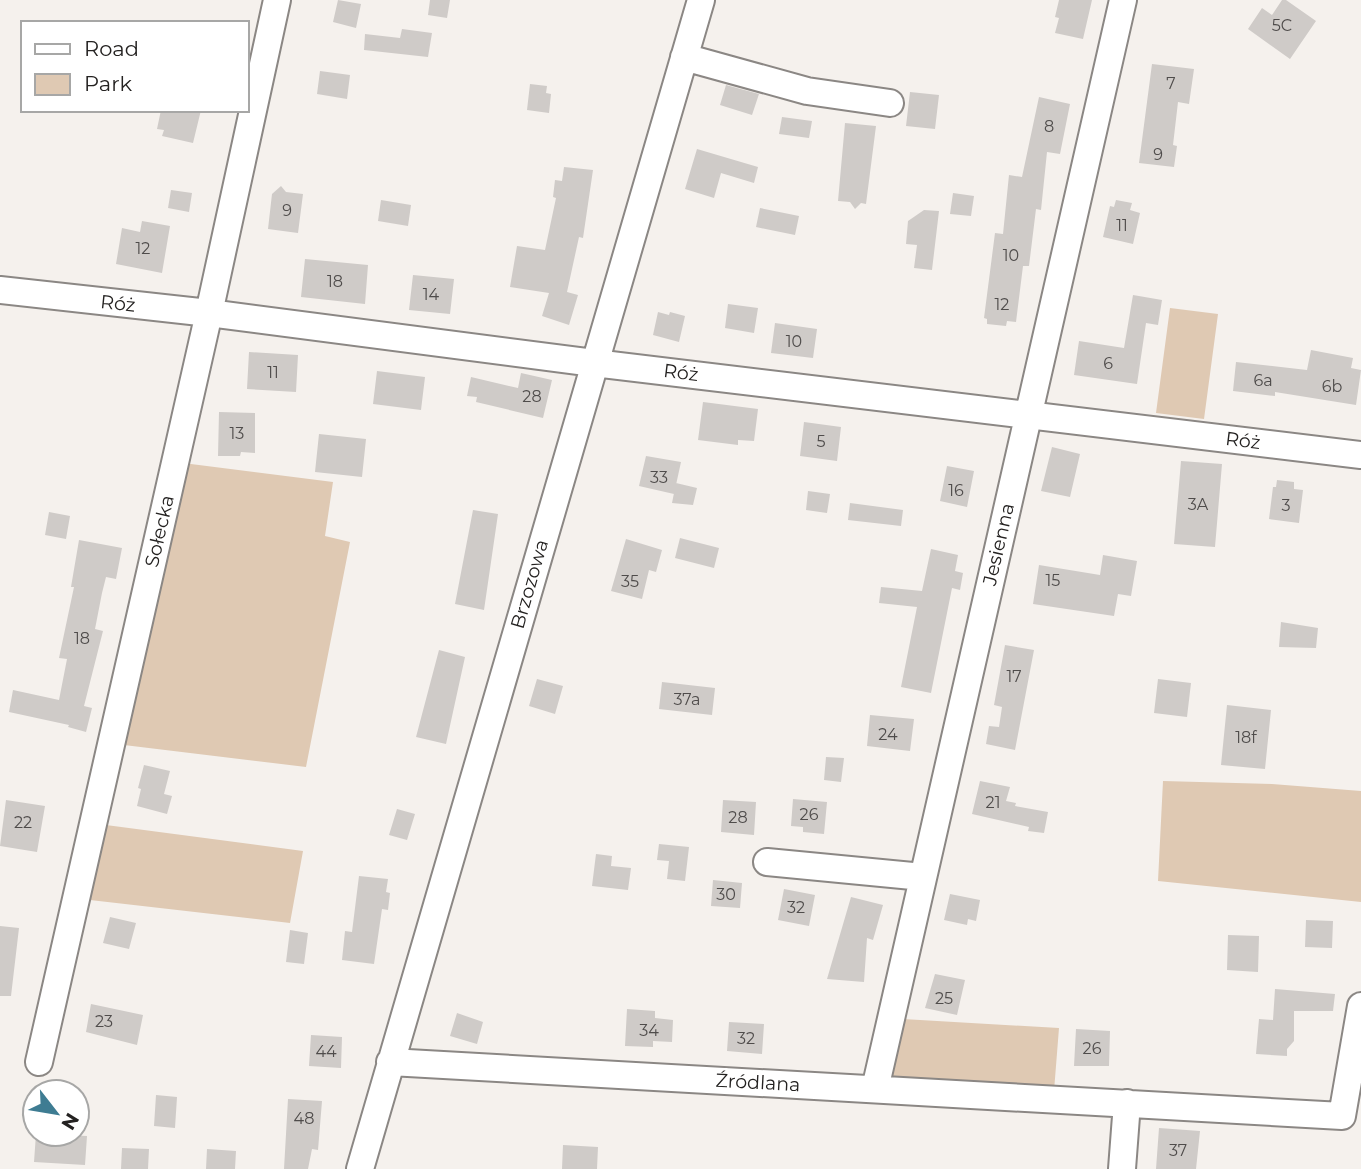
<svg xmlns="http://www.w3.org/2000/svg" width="1361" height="1169" font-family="Montserrat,sans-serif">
<rect width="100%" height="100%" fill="#f5f1ed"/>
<path fill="#dfc9b3" d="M1170,308L1218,314L1204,419L1156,413Z
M183,463L333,482L325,536L350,542L306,767L124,745Z
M1163,781L1272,784L1361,791V902L1158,881Z
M106,825L303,851L290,923L90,900Z
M903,1019L1059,1028L1054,1091L890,1080Z"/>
<path fill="#cfcbc8" d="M338,0L361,4L356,28L333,22Z
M430,0H450L447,18L428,15Z
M1059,0H1092L1083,39L1055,33L1059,18L1055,17Z
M1282,0H1286L1316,21L1290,59L1248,29L1262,8L1272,15Z
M402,29L432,33L428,57L364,50L365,34L400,38Z
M1152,64L1194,69L1189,104L1178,102L1173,145L1177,146L1174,167L1139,163Z
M320,71L350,75L347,99L317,94Z
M530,84L547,86L546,93L551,94L549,113L527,110Z
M726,85L759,94L752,115L720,105Z
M910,92L939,95L935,129L906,126Z
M1039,97L1070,104L1060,154L1047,152L1041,210L1036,209L1029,266H1023L1016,322L1007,321L1006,326L987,324V319L984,318L995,233L1003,234L1009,175L1022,177Z
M161,110H201L193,143L162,136L164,130L157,129Z
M782,117L812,121L809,138L779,134Z
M845,123L876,126L866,204L861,203L855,209L850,202L838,201Z
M697,149L758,167L754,183L721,173L714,198L685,189Z
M564,167L593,170L583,238L579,237L567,292L578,295L569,325L542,316L549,293L510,287L517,246L545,250L556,198L553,197L555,180L562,181Z
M281,186L286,192L303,194L298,233L268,229L272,194Z
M171,190L192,193L189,212L168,208Z
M953,193L974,196L971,216L950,214Z
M381,200L411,205L408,226L378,221Z
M1116,200L1132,203L1130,210L1140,213L1133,244L1103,237L1110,206L1114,207Z
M760,208L799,216L795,235L756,227Z
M924,210L939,211L932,270L914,268L917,245L906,244L908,221Z
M142,221L170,226L162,273L116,264L122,228L140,232Z
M305,259L368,265L365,304L301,297Z
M413,275L454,279L450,314L409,310Z
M1133,295L1162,300L1158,325L1146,323L1137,384L1074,375L1079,341L1124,348Z
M728,304L758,308L754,333L725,328Z
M658,312L669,315L670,312L685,316L679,342L653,335Z
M775,323L817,329L813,358L771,353Z
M1311,350L1353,358L1351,368L1361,370L1356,405L1275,392V396L1233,391L1236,362L1307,370Z
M249,352L298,355L296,392L247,389Z
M377,371L425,377L421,410L373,404Z
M521,373L552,380L543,418L476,402L477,397L467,396L471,377L518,388Z
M703,402L758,409L754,441L738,440V445L698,440Z
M219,412L255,413V453L241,452L240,456H218Z
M804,422L841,427L837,461L800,456Z
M319,434L366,439L362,477L315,472Z
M1052,447L1080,454L1070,497L1041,491Z
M646,456L681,462L674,494L639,486Z
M1181,461L1222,464L1215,547L1174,544Z
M947,466L974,471L967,507L940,501Z
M1277,480L1294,482V489L1303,490L1299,523L1269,519L1273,487H1276Z
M676,483L697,488L693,505L672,503Z
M808,491L830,494L827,513L806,510Z
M850,503L903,510L901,526L848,520Z
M473,510L498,514L484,610L455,604Z
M49,512L70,516L66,539L45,535Z
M680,538L719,548L714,568L675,558Z
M626,539L662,550L656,572L649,570L642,599L611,591Z
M79,540L122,548L116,579L106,577L102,593L95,629L103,631L84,706L92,708L86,732L68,727L69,725L9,712L13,690L59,700L67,659L59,658L74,587H71Z
M931,549L958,555L955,571L963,573L960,590L952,588L931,693L901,687L917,607L879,603L881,587L922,591Z
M1103,555L1137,561L1131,596L1118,594L1114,616L1033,604L1039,565L1100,575Z
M1281,622L1318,628L1316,648L1279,647Z
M1005,645L1034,650L1015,750L986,744L989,726L999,727L1002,707L994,705Z
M439,650L465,657L446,744L416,737Z
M537,679L563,686L555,714L529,706Z
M1158,679L1191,683L1187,717L1154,713Z
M662,682L715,688L712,715L659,709Z
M1227,705L1271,710L1265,769L1221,765Z
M870,715L914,719L910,751L867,746Z
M826,757L844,758L841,782L824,780Z
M144,765L170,771L164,794L172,796L167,814L137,806L141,789L138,788Z
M980,781L1010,787L1006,801L1016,803L1015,806L1048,812L1044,833L1028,831L1029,827L972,814Z
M793,799L827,802L824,834L803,832V827L791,826Z
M6,800L45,806L37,852L0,846Z
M723,800L756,802L754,835L721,832Z
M397,809L415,814L407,840L389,835Z
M659,844L689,847L685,881L667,879L669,861L657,860Z
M596,854L612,856L611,866L631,868L628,890L592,886Z
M359,876L388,879L386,892L390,893L388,910L382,909L374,964L342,960L345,931L352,932Z
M713,880L742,883L740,908L711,906Z
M784,889L815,895L809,926L778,920Z
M950,894L980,900L976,921L968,919L967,925L944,920Z
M851,897L883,905L873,940L867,938L864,982L827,979Z
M110,917L136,923L129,949L103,943Z
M1306,920L1333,921L1332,948L1305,947Z
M0,926L19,928L11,996H0Z
M290,930L308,933L304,964L286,962Z
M1228,935L1259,936L1258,972L1227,970Z
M935,974L965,980L957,1015L925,1008Z
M1275,989L1335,994L1333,1011H1294V1041L1287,1049V1056L1256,1054L1259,1019L1273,1020Z
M91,1004L143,1015L137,1045L86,1032Z
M627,1009L655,1011V1018L673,1020L672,1042L653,1041V1047L625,1046Z
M457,1013L483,1022L477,1044L450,1036Z
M729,1022L764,1024L762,1054L727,1051Z
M1076,1029L1110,1031L1109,1066H1074Z
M311,1035L342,1037L341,1068L309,1066Z
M156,1095L177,1097L175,1128L154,1126Z
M288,1099L322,1101L318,1150L312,1149L308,1169H284Z
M1159,1128L1200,1131L1196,1169H1156Z
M36,1134L87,1136L85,1165L34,1162Z
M563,1145L598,1147L597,1169H562Z
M122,1148L149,1149L148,1169H121Z
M207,1149L236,1151L235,1169H206Z"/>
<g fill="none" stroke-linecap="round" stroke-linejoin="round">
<defs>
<path id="minor" d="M684,57L807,91L890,103
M0,290L209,313L594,363L1361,455
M767,862L923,877
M39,1062L209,313L277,0
M390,1062L1342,1116L1361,1006
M875,1089L1123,0
M360,1169L701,0
M1122,1169L1127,1103"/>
</defs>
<use href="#minor" stroke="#8b8784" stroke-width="30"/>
<use href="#minor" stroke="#fff" stroke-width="26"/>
</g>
<g text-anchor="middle" stroke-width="5" stroke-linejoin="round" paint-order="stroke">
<g font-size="16" fill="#4f4c4b">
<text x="1282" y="31">5C</text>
<text x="1171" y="89">7</text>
<text x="1049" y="132">8</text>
<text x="1158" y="160">9</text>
<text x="287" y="216">9</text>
<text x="1122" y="231">11</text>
<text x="143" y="254">12</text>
<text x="1011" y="261">10</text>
<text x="335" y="287">18</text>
<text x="431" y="300">14</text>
<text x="1002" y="310">12</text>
<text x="794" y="347">10</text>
<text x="1108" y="369">6</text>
<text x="273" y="378">11</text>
<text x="1263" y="386">6a</text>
<text x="1332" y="392">6b</text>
<text x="532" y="402">28</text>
<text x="237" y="439">13</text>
<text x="821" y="447">5</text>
<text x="659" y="483">33</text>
<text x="956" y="496">16</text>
<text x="1198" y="510">3A</text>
<text x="1286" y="511">3</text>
<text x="1053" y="586">15</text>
<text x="630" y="587">35</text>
<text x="82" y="644">18</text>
<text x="1014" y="682">17</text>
<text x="687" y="705">37a</text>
<text x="888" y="740">24</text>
<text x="1246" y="743">18f</text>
<text x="993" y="808">21</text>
<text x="809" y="820">26</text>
<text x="738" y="823">28</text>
<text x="23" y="828">22</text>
<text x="726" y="900">30</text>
<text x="796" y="913">32</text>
<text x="944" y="1004">25</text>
<text x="104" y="1027">23</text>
<text x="649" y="1036">34</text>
<text x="746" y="1044">32</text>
<text x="1092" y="1054">26</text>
<text x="326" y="1057">44</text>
<text x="304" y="1124">48</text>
<text x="1178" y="1156">37</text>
</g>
<g font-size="19" fill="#242221" stroke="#fff">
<text transform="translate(118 303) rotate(6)" y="7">Róż</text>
<text transform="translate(681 372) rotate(7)" y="7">Róż</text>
<text transform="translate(1243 440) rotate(7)" y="7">Róż</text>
<text transform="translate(159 531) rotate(-77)" y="7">Sołecka</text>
<text transform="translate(998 544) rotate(-77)" y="7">Jesienna</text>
<text transform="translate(529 584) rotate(-74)" y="7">Brzozowa</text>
<text transform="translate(758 1082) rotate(3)" y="7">Źródlana</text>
</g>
</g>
<rect x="21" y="21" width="228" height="91" fill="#ffffff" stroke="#a7a7a6" stroke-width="2"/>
<rect x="35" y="44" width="35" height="10" fill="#ffffff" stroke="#a7a7a6" stroke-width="2"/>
<text x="84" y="56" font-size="21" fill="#242221">Road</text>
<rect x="35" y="74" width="35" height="21" fill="#dfc9b3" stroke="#a7a7a6" stroke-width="2"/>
<text x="84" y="91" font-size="21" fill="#242221">Park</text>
<g transform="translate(56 1113) rotate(121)"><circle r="33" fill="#ffffff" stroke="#a7a7a6" stroke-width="2"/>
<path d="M0-5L12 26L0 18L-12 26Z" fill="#3e7c92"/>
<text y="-10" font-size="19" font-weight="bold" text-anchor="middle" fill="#242221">N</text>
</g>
</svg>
